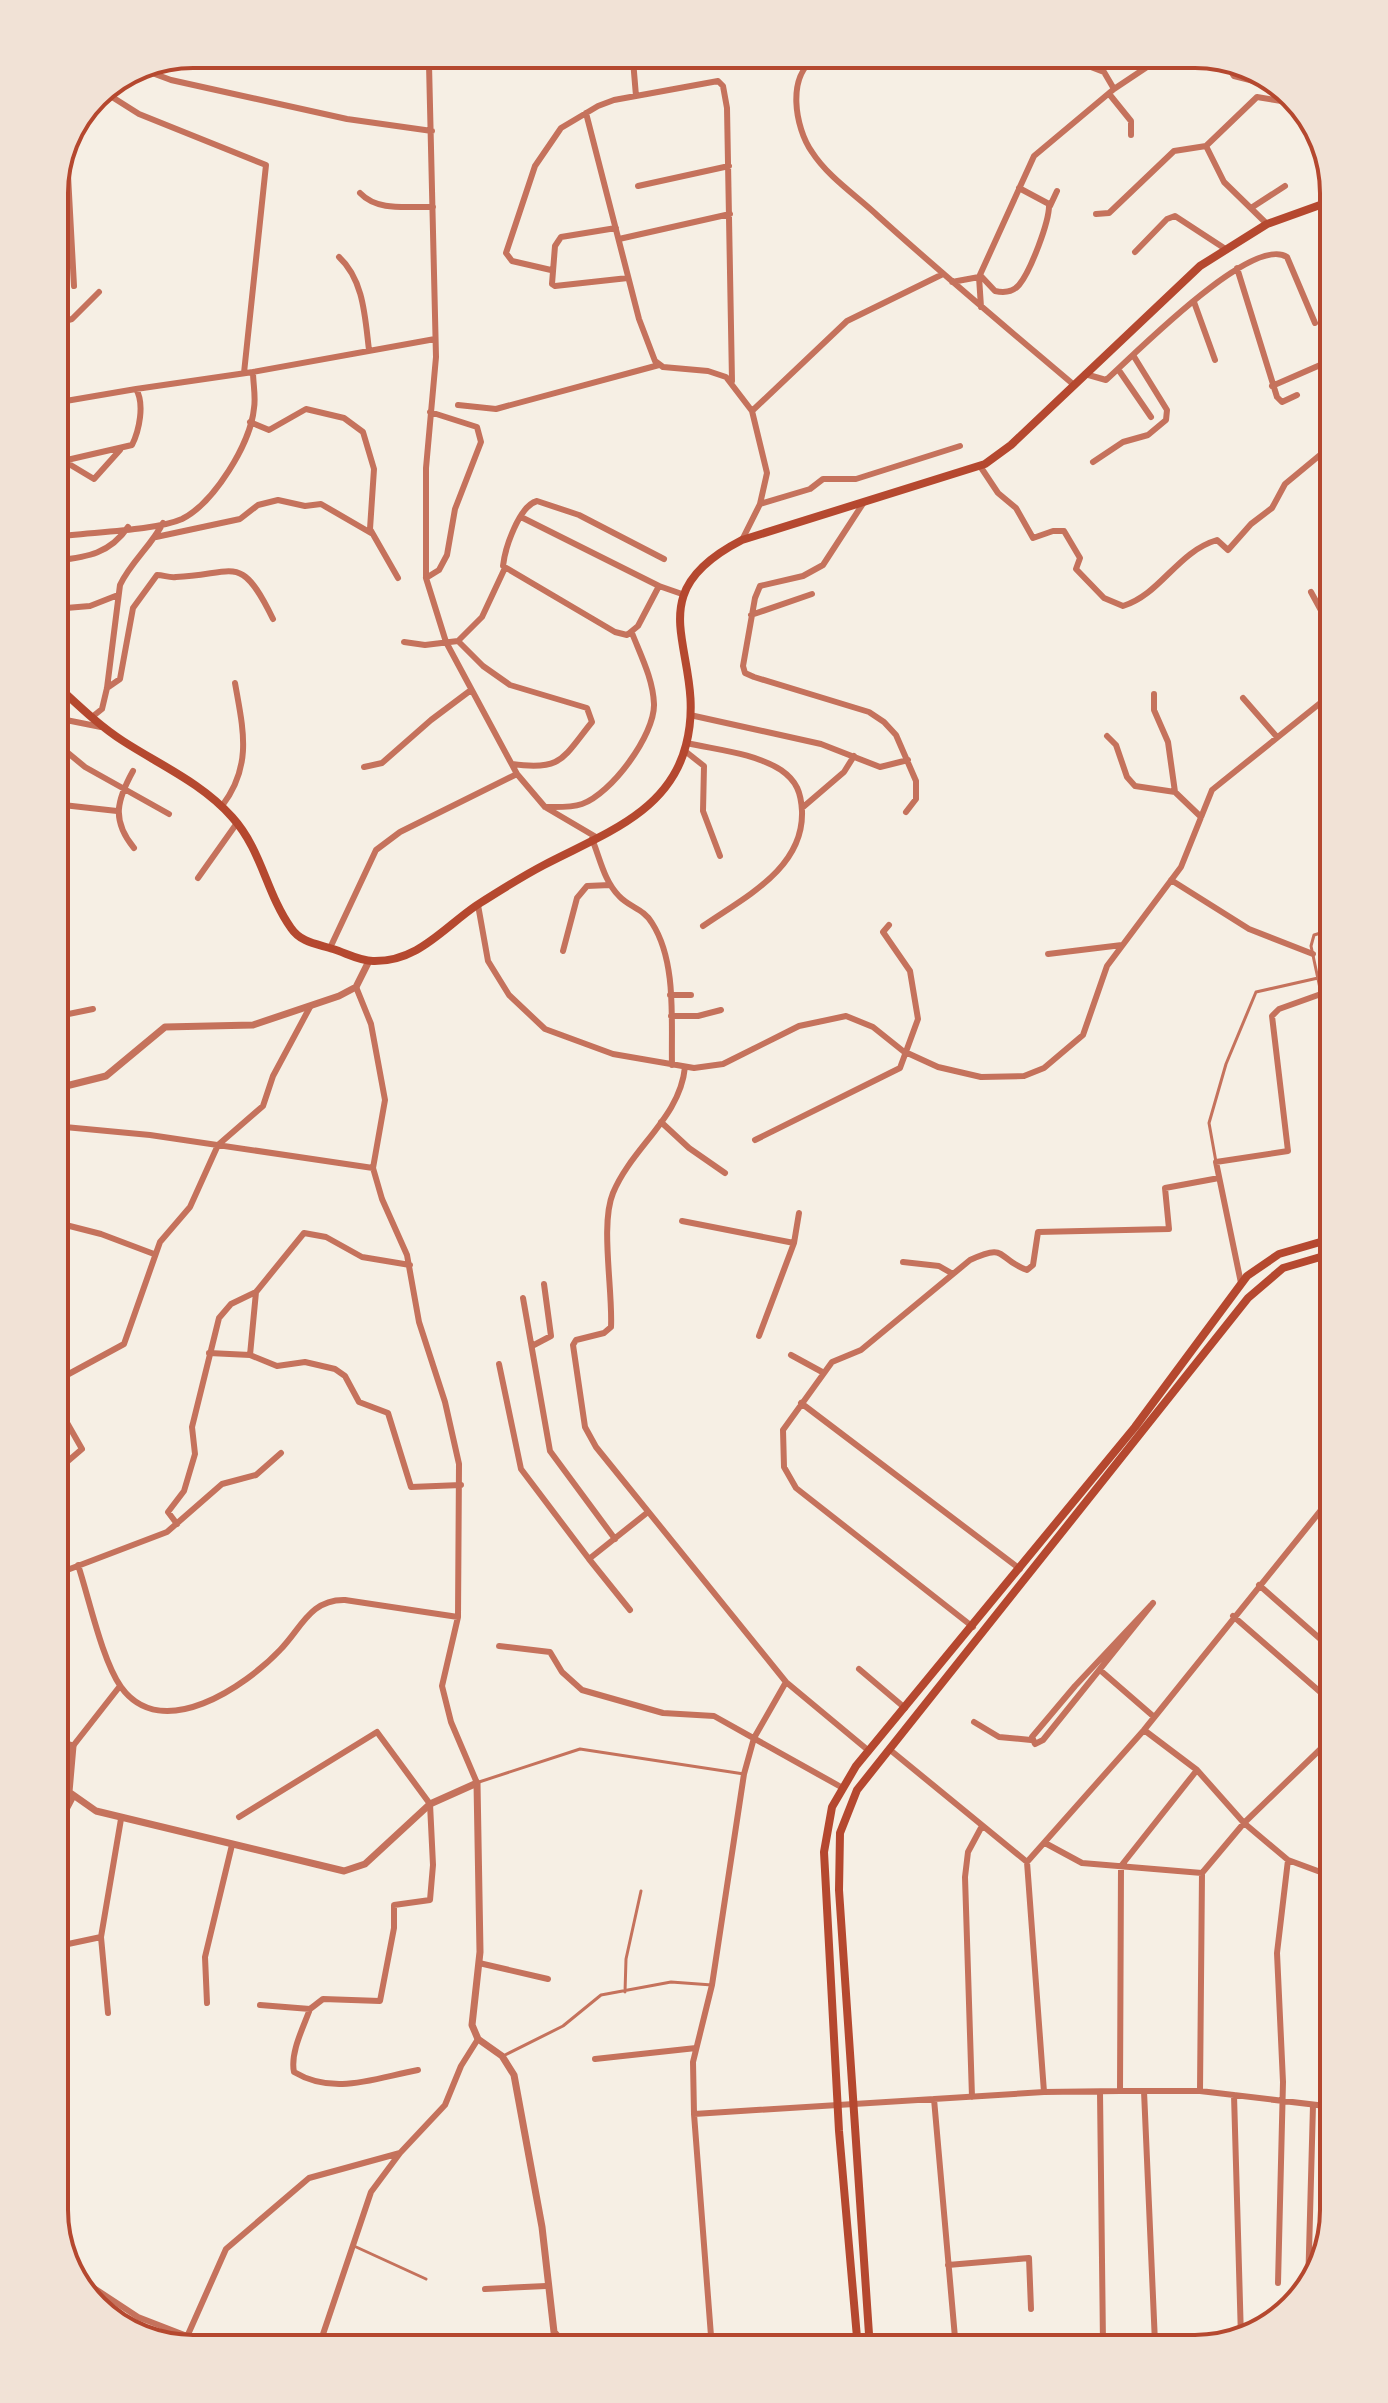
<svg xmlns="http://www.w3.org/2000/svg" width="1388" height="2403" font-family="Signika,sans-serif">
<rect width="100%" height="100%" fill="#f6efe4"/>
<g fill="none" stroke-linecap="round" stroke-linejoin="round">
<path stroke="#c5725c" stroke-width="3" d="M1321,993L1311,946L1314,935L1334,929
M1216,1162L1209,1123L1226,1064L1256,992L1318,978
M479,1782L580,1749L744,1774
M625,1992L626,1959L641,1891
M503,2056L563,2026L601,1995L671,1982L712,1985
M354,2246L426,2279"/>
<path stroke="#c5725c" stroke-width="6" d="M1062,56L1104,72L1114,89
M816,58C786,75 795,128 812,152C828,177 857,196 878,216C942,274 1008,329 1074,385
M633,60L636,96
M1224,61L1234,76L1281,88
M391,62H437
M429,64L436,357L426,468V578L446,642L517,774L545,807L596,837
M136,67L171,80L347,119L432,131
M101,90L139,114L266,165L244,373
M1110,95L1131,121V135
M586,113L639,319L655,361L663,367L708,371L726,377L752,411L767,473L760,504L742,540
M67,157L74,286
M638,186L729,166
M360,193C378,212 408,206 433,207
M1050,206L1057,191
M1251,208L1285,186
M1096,214L1109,213L1174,151L1206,146
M1267,224L1224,182L1206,146L1257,97L1294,103
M616,228L561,237L555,246L552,284L555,286L628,278
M619,239L730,214
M1135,252L1167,219L1175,216L1224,248
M339,257C364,280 365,318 369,350
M1237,268L1277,397L1282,402L1297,395
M551,270L512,261L506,253L535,166L561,128L598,106L614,100L718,81L723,86L727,108L732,381
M980,275L995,291C1004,293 1013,292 1019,285C1030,272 1050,221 1049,204L1019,188
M952,282L979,277
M1194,302L1215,360
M981,307L979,277L1034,156L1114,89L1165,55
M54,324L72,319L99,292
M1118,369L1151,417
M253,372L435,339
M1085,374L1106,380C1134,355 1252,234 1287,257L1315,323
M1272,386L1334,359
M54,403L136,389
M458,405L496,409L659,365
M752,411L847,321L943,274
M250,422L269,430L306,409L344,418L363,432L374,469L370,529L398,578
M64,461L94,479L120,450
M1093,462L1123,442L1148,435L1166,420L1167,410L1133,355
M980,466L998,493L1016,508L1033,538L1053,531H1064L1080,558L1076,569L1104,598L1123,606C1161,594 1177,552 1217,540L1228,550L1251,524L1272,508L1285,484L1320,455L1334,450
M864,502L823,565L803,576L760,586L755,598L743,666L745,673L754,677L869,712L884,722L896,735L916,781V799L906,812
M760,504L810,489L823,479H856L960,446
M521,517L659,586
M54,537C87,532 155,531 182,519C214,503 251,443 254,408C256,397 253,383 253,372L136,389C145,404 139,431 132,445L54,463
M156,537L240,519L258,505L278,500L305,506L321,504L371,533
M664,559L579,515L537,501C519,506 505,548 503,566L615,632L627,635L638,626L659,586L682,594
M54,561C85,557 109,555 128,527
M426,578L439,570L447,555L455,509L481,442L477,427L430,412
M1311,592L1323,614L1334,655
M54,609L90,606L118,595
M751,615L812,594
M458,641L482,617L504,570
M404,642L425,645L458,641L483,666L510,685L587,708L592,722C562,759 562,771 512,764
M107,688L120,679L133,608L157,575C164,575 169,578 176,577C235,575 240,551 273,619
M1154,694V710L1168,742L1175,792
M1243,698L1277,737
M690,715L821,744L880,767L908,760
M92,717L102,709L107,688L120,585C131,562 151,546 163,523
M1107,736L1116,745L1127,777L1135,786L1175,792L1201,817
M56,743L85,767L169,814
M687,743C718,750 754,753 781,770C797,781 801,793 802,811C804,869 743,898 703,926
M54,746L66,720L101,727
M685,751L704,766L703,811L720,856
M364,767L382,763L431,720L471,690
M133,771C117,800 111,820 134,848
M54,804L117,811
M222,806C253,765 243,729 235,683
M545,807C557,807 570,808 582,804C611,794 655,735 654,704C653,679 641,656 632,633
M802,808L844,772L854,756
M592,839C600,858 604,881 619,896C629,907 644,909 652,923C677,962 671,1021 672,1065
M198,878L237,823
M1171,880L1249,929L1313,954
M478,905L488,961L509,995L545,1029L613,1054L694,1068L723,1064L799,1026L846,1016L873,1027L903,1051L938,1067L981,1077L1024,1076L1044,1068L1083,1035L1107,966L1181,867L1212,790L1334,692
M330,948L376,850L400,832L517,774
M563,951L577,898L587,886L610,885
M1048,954L1122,945
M356,987L371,1024L385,1100L373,1168L382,1199L407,1255L419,1322L445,1402L459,1464L458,1617L442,1686L451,1722L477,1783
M670,995H691
M671,1016H698L721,1010
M54,1017L93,1009
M685,1067C680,1118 632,1147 613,1193C600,1224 613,1291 611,1327L604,1333L576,1340L573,1345L585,1427L596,1447L786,1682L869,1751
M661,1122L689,1148L725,1173
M54,1126L150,1135L373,1168
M755,1140L900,1068L918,1019L910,971L883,932L889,925
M682,1221L794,1243
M54,1222L101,1234L154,1254
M903,1262L939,1266L953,1274
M1241,1283L1216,1162L1288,1151L1272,1016L1279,1009L1321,994
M523,1298L550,1451L615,1539
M759,1336L794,1243L799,1213
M532,1346L551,1336L544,1284
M209,1353L250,1355L256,1292L304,1233L326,1237L362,1257L410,1265
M250,1355L277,1366L305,1362L335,1369L345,1376L359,1402L388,1413L411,1487L461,1485
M791,1355L824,1373
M499,1364L521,1469L589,1559L648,1512
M54,1382L124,1344L160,1242L190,1207L218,1145L263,1106L273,1076L310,1007
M801,1403L1020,1569
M54,1473L82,1449L54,1400
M177,1524L168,1512L184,1491L195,1454L192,1427L219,1318L231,1304L256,1292
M589,1559L630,1610
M78,1565C89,1598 102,1660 121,1687C162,1744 246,1686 280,1650C301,1629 310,1599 345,1600L458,1617
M54,1575L167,1532L222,1484L256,1475L281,1453
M1259,1585L1334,1651
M1153,1603L1043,1740L1035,1744L1032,1737L1075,1686Z
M1233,1616L1334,1704
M973,1627L796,1488L784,1467L783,1430L832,1362L861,1350L970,1260C1008,1242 996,1259 1027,1270L1033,1265L1038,1232L1169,1229L1165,1188L1219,1178
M499,1646L550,1652L562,1672L582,1690L663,1713L714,1716L841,1787
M859,1669L905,1708
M1100,1670L1153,1716
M974,1722L999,1737L1031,1740
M1144,1730L1197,1770L1244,1823L1288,1860L1334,1877
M73,1746L120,1686
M889,1749L1027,1862L1044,2092
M239,1817L377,1732L430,1804L433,1865L430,1900L394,1905V1928L380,2001L323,1999L310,2009L260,2005
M54,1833L73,1797
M1045,1843L1082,1863L1202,1873
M1027,1862L1144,1730L1334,1494
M54,1947L101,1937
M479,1963L548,1979
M207,2003L205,1957L232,1845
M310,2009C303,2028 290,2053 294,2072C334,2096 375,2078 418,2070
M108,2013L101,1937L121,1819
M595,2059L696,2048
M1120,2091L1121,1866L1197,1770
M1144,2091L1155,2343
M1200,2091L1202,1873L1244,1823L1334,1736
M1100,2092L1103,2344
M1234,2095L1241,2338
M972,2097L965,1877L968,1852L982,1826
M934,2099L956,2349
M694,2114L1044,2092L1120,2091H1200L1334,2107
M948,2265L1029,2258L1031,2309
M68,2271L138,2317L187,2336
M1278,2283L1283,2082L1277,1953L1288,1860
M485,2289L546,2286
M1308,2289L1313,2105
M182,2348L226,2249L309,2178L400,2153
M870,2348L1222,2343
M318,2349L371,2192L400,2153L445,2105L461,2066L478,2039
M712,2349L694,2114L693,2062L712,1985L744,1774L754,1738L786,1682"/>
<path stroke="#c5725c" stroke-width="7" d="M54,1089L106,1076L165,1027L253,1025L339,996L356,987L369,961
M54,1740L73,1746L69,1792L96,1811L344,1871L365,1864L430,1804L477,1783L480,1952L472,2025L478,2039L502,2056L514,2075L542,2227L554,2332L568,2349
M666,2349H850"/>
<path stroke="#b5482f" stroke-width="8" d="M54,683C76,703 98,725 123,741C160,765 202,783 232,817C262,850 266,893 291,928C301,943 318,944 333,949C346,953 360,961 373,961C418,962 443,928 477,905C499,891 521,877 544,865C601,835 669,813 686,745C710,654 629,598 742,540L985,464L1011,445L1200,266L1267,224L1334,200
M858,2349L839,2131L824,1852L832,1807L856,1766L1135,1427L1247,1276L1279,1254L1334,1238
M870,2349L839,1890L840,1833L857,1790L1248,1298L1283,1268L1334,1253"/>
</g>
<path d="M0 0H1388V2403H0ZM193 68H1195A125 125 0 0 1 1320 193V2210A125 125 0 0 1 1195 2335H193A125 125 0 0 1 68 2210V193A125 125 0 0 1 193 68Z" fill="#f1e2d6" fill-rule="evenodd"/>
<path fill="none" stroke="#b5482f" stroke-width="4" d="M193 68H1195A125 125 0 0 1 1320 193V2210A125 125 0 0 1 1195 2335H193A125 125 0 0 1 68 2210V193A125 125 0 0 1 193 68Z"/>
</svg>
